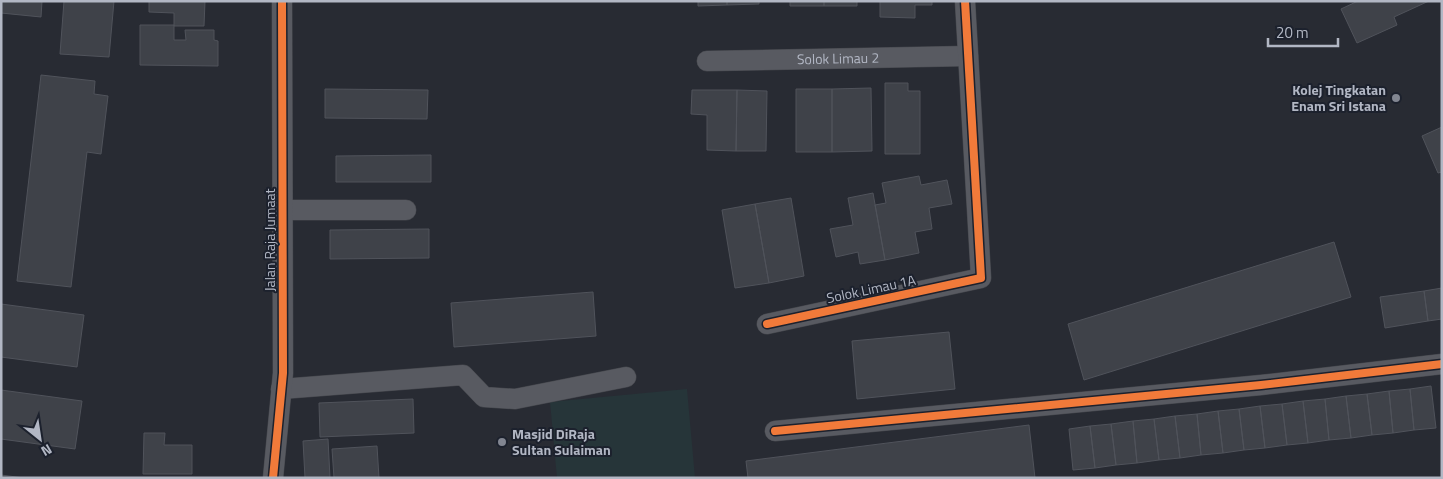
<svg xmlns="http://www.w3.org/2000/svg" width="1443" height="479" font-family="'Titillium Web',sans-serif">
<rect width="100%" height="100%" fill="#282b33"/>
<path fill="#263539" d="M687,389L695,478H557L550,402Z"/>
<path fill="#3f4249" stroke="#50535b" d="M1,1H42L41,17L1,13Z
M64,1H114L109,57L60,54Z
M149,1H205L204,26H174V13L149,12Z
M698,1H727V5L698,6Z
M727,1H759V4L727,5Z
M790,1H824V6H790Z
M824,1H857V6H824Z
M880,1H932V5H915V18L880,17Z
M1358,1H1429L1394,17L1397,25L1357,43L1341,9Z
M140,25H174V40H186L185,30H214V40L218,41V66L140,65Z
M41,75L95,81L94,94L108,96L101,154L87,152L71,287L17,281Z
M885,83H908V91H920V154H885Z
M871,88L872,151L832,152V89Z
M325,89L428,90L427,119L325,118Z
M796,89H832V152H796Z
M692,90H737L736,151L707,150V115L691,114Z
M737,90L767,91L766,151H736Z
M1442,127V172L1438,173L1422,136Z
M431,155V182H336V156Z
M919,176L921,185L947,180L952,204L929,208L932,229L915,232L919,253L885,260L875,205L886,203L882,183Z
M873,193L885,260L860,264L858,252L836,257L830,229L853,225L848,198Z
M791,198L804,276L769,283L755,204Z
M755,204L769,283L735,288L722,210Z
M429,229V258L330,259V230Z
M1334,242L1351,297L1084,380L1068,324Z
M1442,288V319L1428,321L1424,291Z
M1424,291L1428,321L1385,328L1380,297Z
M593,292L596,336L454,347L451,303Z
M1,304L84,315L77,367L1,357Z
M949,332L955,389L857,399L852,341Z
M1431,386L1436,428L1414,430L1410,389Z
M1410,389L1414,430L1393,433L1389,391Z
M1,390L82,401L75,449L1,439Z
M1389,391L1393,433L1372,435L1367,394Z
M1367,394L1372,435L1351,438L1346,396Z
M1346,396L1351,438L1329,440L1325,399Z
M413,399L414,433L320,437L319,403Z
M1325,399L1329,440L1308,443L1303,401Z
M1303,401L1308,443L1287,445L1282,404Z
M1282,404L1287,445L1265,448L1260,406Z
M1260,406L1265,448L1244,450L1239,409Z
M1239,409L1244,450L1223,453L1218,411Z
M1218,411L1223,453L1201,455L1197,414Z
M1197,414L1201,455L1180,458L1175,416Z
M1175,416L1180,458L1159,460L1154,419Z
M1154,419L1159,460L1137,463L1133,421Z
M1133,421L1137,463L1116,465L1111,424Z
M1111,424L1116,465L1095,468L1090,426Z
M1029,425L1035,478H748L746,461Z
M1090,426L1095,468L1073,470L1069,429Z
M144,433H165L164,445H192V474H143Z
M328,439L330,478H305L303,441Z
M377,446L379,478H334L332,449Z
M1,475L24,478H1Z"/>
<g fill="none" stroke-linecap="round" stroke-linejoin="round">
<defs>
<g id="minor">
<path id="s1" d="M707,61L968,56"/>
<path d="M282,210H406"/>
<path d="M767,324L981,278L965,1"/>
<path d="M281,389L463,375L484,397L515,399L626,377"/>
<path d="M775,431L1261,385L1442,364"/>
<path d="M273,478L283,373L282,1"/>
</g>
</defs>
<use href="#minor" stroke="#44464c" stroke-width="21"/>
<use href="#minor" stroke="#585a61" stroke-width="20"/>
<defs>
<path id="cycleway" d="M767,324L981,278L965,1
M775,431L1261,385L1442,364
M273,478L283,373L282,1"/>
</defs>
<use href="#cycleway" stroke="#1c212d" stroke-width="11"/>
<use href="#cycleway" stroke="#f17a3a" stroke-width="8"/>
</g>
<g fill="#828691" stroke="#1c212d" stroke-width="2">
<circle cx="1396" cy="98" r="5"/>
<circle cx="502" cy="442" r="5"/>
</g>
<g text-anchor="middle" stroke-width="4" stroke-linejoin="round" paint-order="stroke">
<g font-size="14" fill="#b2b7c4" stroke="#1c212d">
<text dy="5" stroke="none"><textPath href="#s1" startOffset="131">Solok Limau 2</textPath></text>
<text transform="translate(270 240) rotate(-90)" y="5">Jalan Raja Jumaat</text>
<text transform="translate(871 289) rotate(-12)" y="5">Solok Limau 1A</text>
</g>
<g font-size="14" font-weight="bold" fill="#b2b7c4" stroke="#1c212d" text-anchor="end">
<text x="1386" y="95">Kolej Tingkatan<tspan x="1386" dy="16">Enam Sri Istana</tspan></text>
<text x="512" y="439" text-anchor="start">Masjid DiRaja<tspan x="512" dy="16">Sultan Sulaiman</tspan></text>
</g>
</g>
<rect width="1443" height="479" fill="none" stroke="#b2b7c4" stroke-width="5"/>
<g transform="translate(40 439) rotate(150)" stroke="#1c212d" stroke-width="4" paint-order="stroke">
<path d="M0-4L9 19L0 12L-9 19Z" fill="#b2b7c4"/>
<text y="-8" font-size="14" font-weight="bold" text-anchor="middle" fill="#b2b7c4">N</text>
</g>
<path d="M1268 38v8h70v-8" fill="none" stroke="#b2b7c4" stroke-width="2.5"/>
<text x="1276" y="38" font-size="15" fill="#b2b7c4" stroke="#1c212d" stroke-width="4" paint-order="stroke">20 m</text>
</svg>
